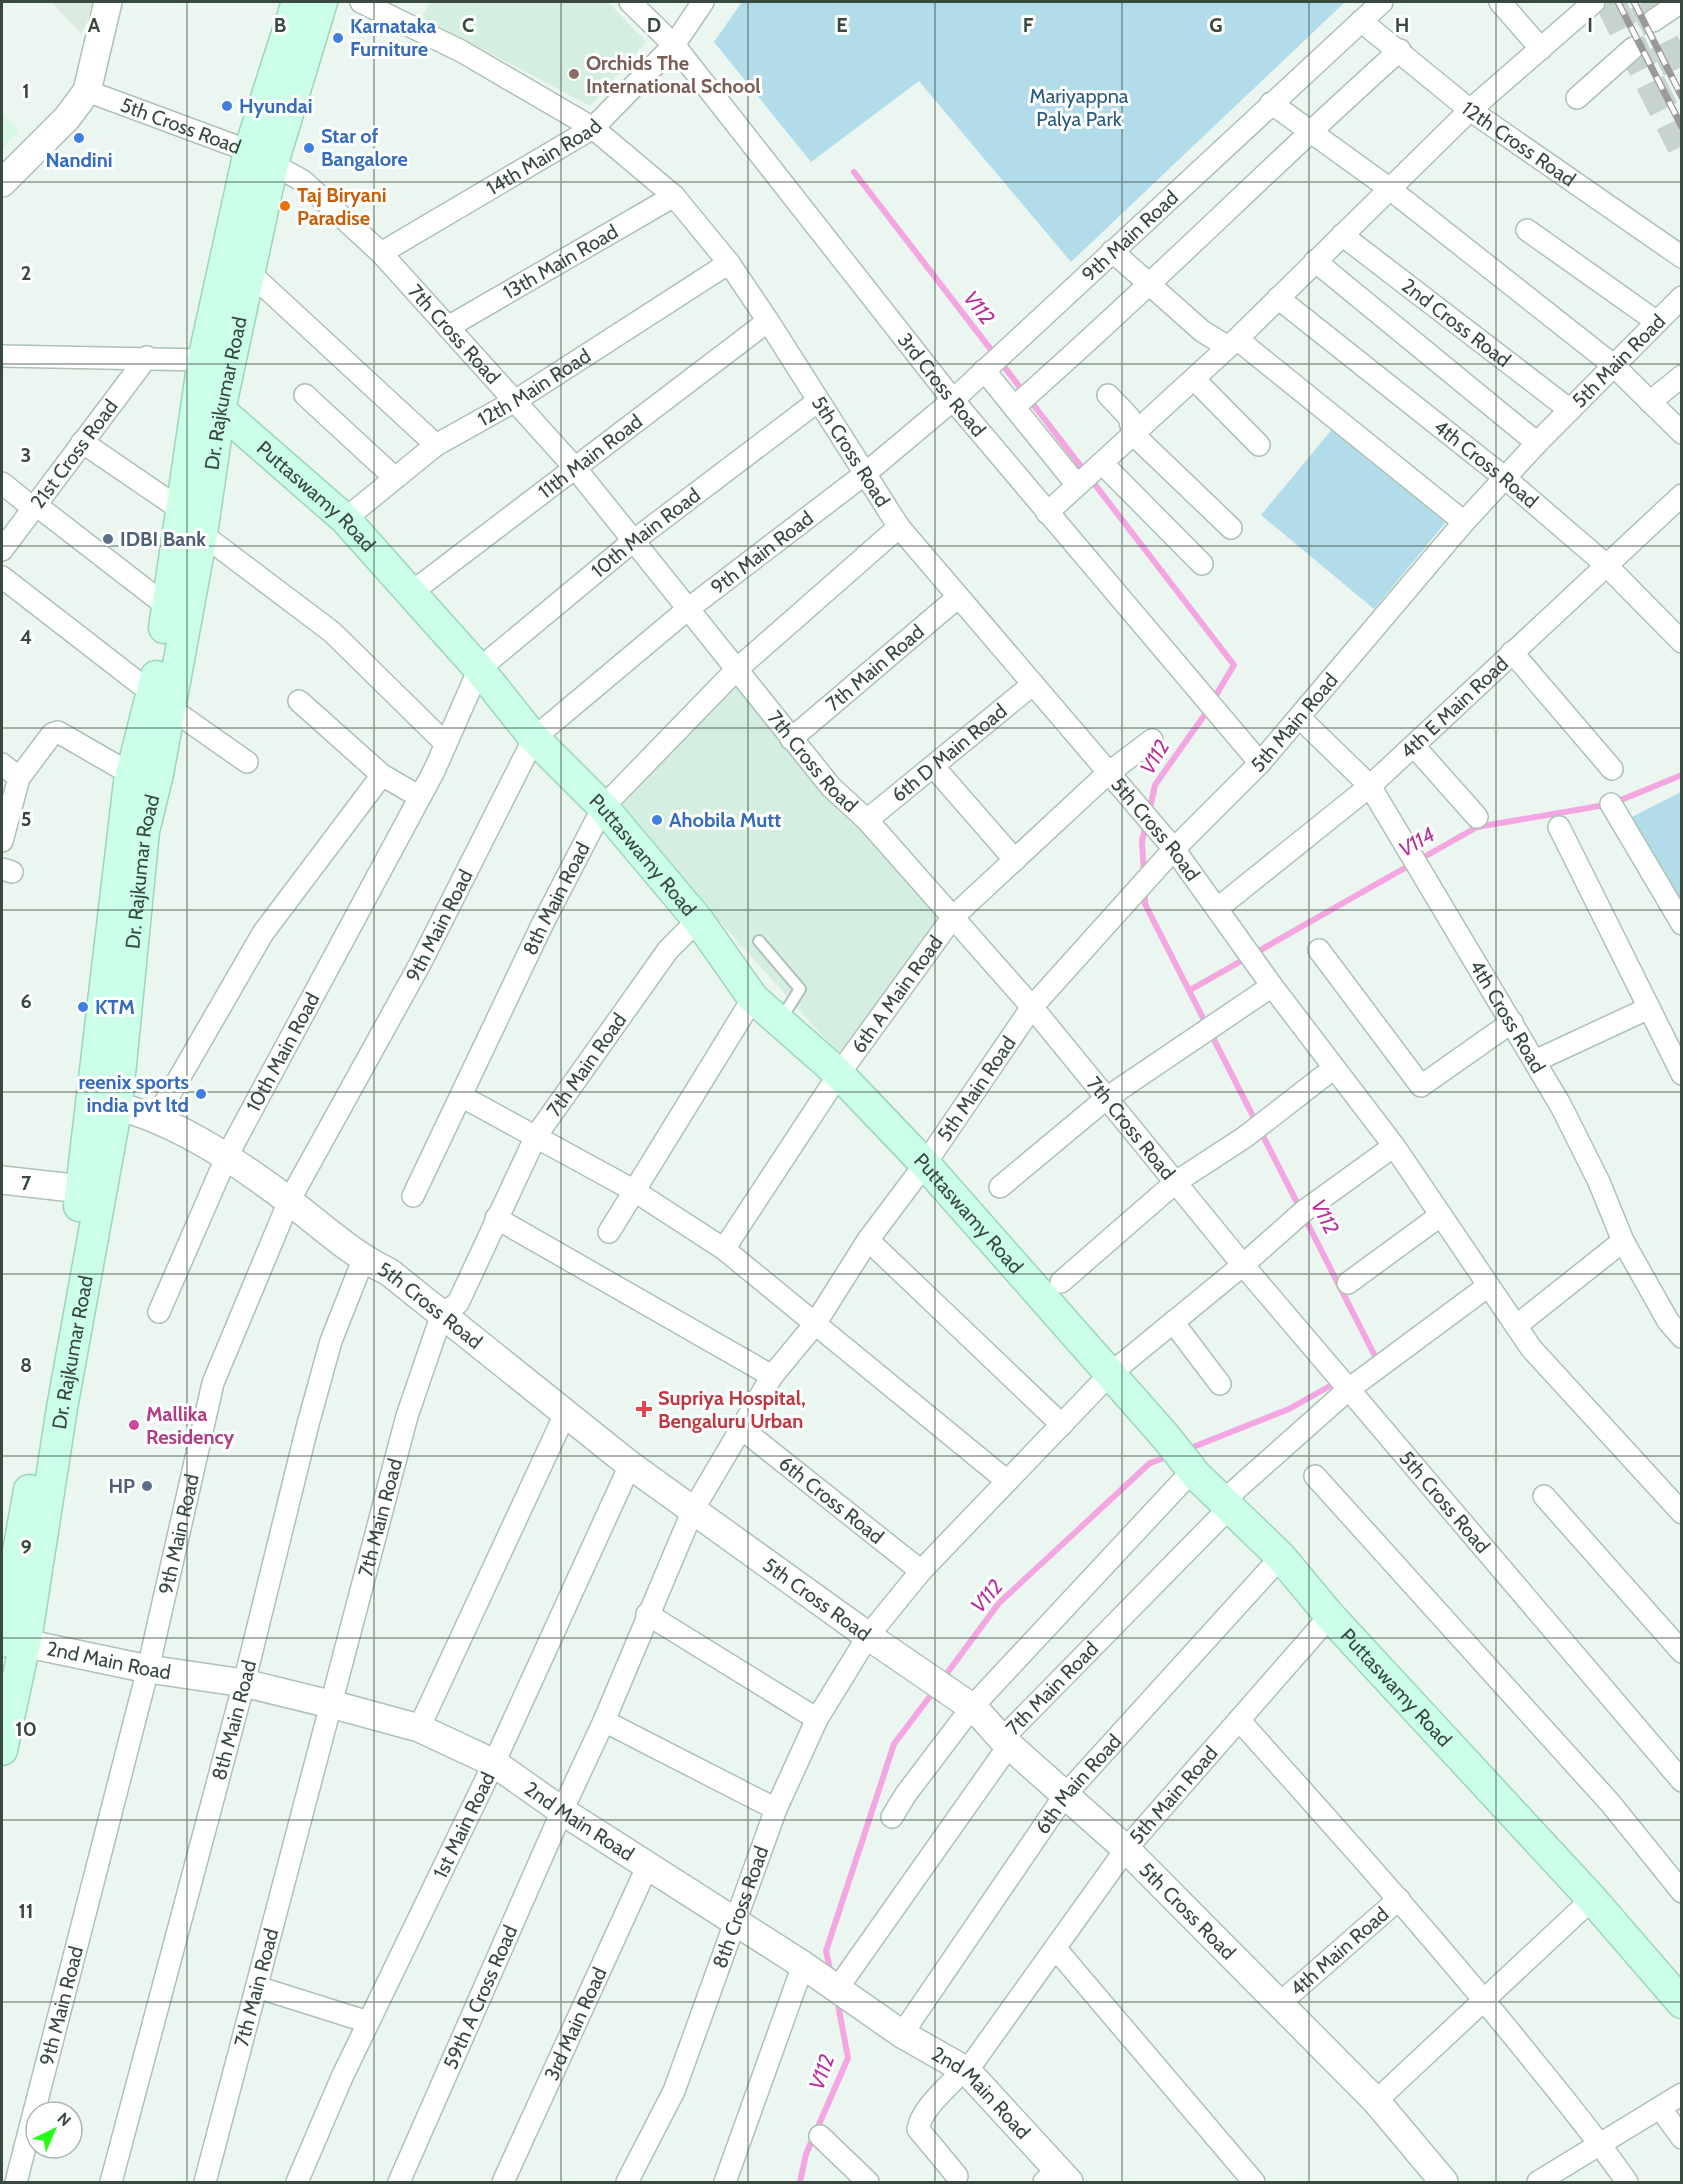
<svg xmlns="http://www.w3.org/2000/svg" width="1683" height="2184" font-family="Cabin,sans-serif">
<rect width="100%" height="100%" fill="#ebf6f0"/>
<path fill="#d9eae1" d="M51,2H93L82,34Z"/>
<path fill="#d6f7e3" d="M2,114L19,131L2,149Z"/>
<path fill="#d4efe2" d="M430,2H608L646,42L590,106L422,17Z
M738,679L948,916L845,1061L615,805Z"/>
<path fill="#b3dcea" d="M742,2H1345L1071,262L919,81L811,162L714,42Z
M1333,428L1446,522L1374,609L1261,515Z
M1681,792V931L1626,820Z"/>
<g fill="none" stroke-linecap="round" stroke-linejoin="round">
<path stroke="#f3a6e2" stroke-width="6" d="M854,172L1234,665L1203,717L1155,785L1149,813
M1144,875L1142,841L1146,823
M1145,891V904L1377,1360
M1190,990L1477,827L1611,804L1682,775
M1188,1449L1289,1409L1337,1382
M942,1680L999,1603L1150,1463L1170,1456
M831,1974L826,1951L894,1744L934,1691
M800,2182L806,2154L848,2058L837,1999"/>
<path stroke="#c7d4cd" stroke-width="30" stroke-dasharray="30 15" stroke-linecap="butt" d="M1610,2L1682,146
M1644,2L1682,78"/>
<defs>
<path id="service" d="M759,941L800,989L781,1019"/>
<g id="minor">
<path id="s1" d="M361,2L461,51L593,128L674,196L729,263L768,321L899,527L1174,849L1272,986L1394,1146L1531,1348L1682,1513"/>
<path id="s2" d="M630,2L674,45L953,400L1260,763"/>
<path d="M1500,2L1541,49"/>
<path id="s3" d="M1361,21L1470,110L1682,257"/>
<path d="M1653,21L1681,2"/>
<path id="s4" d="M87,91L249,151L303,181L381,253L576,469L831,787L867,820L1032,1007L1243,1265L1682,1781"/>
<path d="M1577,98L1633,48"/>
<path d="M1271,103L1390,189L1613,365L1682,433"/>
<path d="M1527,230L1657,322"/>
<path id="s5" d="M1342,235L1570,410"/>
<path d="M1112,251L1202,331L1228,347"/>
<path id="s6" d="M381,253L593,128L674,45L703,2"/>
<path d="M1315,261L1537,443"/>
<path d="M251,274L436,445"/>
<path id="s7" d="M1278,298L1505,478L1605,564L1682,642"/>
<path id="s8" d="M448,327L674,196"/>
<path d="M1237,339L1464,522"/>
<path d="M2,356L203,360"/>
<path d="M984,370L1077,485"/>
<path d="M1194,379L1259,445"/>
<path d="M305,395L395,478"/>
<path d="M1108,395L1129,417L1133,434L1231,528"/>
<path d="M1650,402L1682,376"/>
<path d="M1014,407C1146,292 1269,167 1400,50"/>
<path d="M82,442L180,509"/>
<path d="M1102,463L1202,564"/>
<path d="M2,483L33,508"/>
<path d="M36,505L168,607"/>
<path d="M1047,513L1237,339L1470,110L1594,2"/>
<path id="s9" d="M345,519L436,445L515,401L729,263"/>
<path d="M202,534L332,632L446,744"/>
<path id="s10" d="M2,550L147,357"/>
<path d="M2,577L153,694"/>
<path id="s11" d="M412,592L768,321"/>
<path d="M1512,652L1612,769"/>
<path d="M299,701L382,775L420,797"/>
<path d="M170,708L247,762"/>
<path id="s12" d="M1300,718L1370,786L1561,1106L1599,1182L1623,1241L1668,1321L1682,1337"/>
<path id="s13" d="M791,739L957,598"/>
<path d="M1414,746L1477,817"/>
<path d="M2,764L19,778"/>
<path d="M933,766L1015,860"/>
<path d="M1611,804L1682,924"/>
<path id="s14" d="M867,820L1032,685"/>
<path d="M1559,827L1682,1074"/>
<path d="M2,841L19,778L52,734L58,732L131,774"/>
<path d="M2,869L12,872"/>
<path id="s15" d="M1218,908L1370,786L1682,495"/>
<path d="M1319,950L1421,1086L1512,1022"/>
<path d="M1535,1061L1649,1008"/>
<path d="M461,1096L633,1190L724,1249L1007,1481"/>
<path d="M155,1120L263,933L382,775"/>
<path d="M1000,1187L1108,1097L1272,986"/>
<path id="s16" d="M413,1196L542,925L603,807L736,670L899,527"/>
<path d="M496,1218L772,1376"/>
<path d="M609,1232L753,998"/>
<path d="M868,1240L1062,1425"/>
<path id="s17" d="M724,1249L839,1074L953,917L1107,774L1152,740"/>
<path d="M1061,1282L1176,1182L1245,1137L1334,1068"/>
<path d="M1348,1283L1441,1215"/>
<path id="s18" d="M159,1312L227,1156L434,771L479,669L632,542L818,401"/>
<path d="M1173,1322L1220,1384"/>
<path d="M1516,1326L1623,1241"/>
<path id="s19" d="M742,1429L921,1571"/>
<path d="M1315,1476L1611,1804L1682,1892"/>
<path d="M1544,1496L1682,1652"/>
<path d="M1223,1501L1349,1389L1488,1286"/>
<path d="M647,1614L817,1719"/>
<path d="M1239,1720C1334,1826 1429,1932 1519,2043C1556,2089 1594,2134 1627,2182"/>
<path d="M604,1721L776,1809"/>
<path d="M419,1728L565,1414"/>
<path d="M892,1817L906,1794L972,1707L1193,1470"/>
<path d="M1056,1949L1254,2182"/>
<path d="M257,1987L368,2022"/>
<path id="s20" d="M837,1989L1005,1751L1002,1739L1230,1507"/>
<path id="s21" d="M1279,2004L1399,1899"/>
<path id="s22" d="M902,2034L1065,1795L1281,1557"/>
<path id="s23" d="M967,2071L1126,1849L1330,1616"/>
<path d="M1376,2101L1592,1899"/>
<path d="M1660,2108L1682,2138"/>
<path d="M820,2136L868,2182"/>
<path d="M957,2176L918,2129C922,2107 950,2086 964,2069"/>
<path id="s24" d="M16,2182L148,1669L213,1383L289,1201L420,964L534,738L688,609L866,473L953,400L1382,2"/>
<path id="s25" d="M111,2182L244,1683L308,1424L331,1341L363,1260"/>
<path id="s26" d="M205,2182L407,1416L442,1314L458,1303L536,1136L668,950L698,920"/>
<path id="s27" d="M297,2182L342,2077L494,1763L630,1465"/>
<path id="s28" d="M399,2182L562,1811L604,1721L693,1510L772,1376L815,1324L868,1240L925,1164L1032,1007L1174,849L1260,763L1464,522L1537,443L1682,297"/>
<path id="s29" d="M503,2182L648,1865"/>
<path id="s30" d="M627,2182L674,2091L776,1809L817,1719L868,1636L921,1571L1110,1374L1243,1265L1304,1211L1394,1146"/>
<path d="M725,2182L803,1965"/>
<path d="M1044,2182L1058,2169"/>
<path d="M1538,2182L1682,2094"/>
</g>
<g id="tertiary">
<path d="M2,183L67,118L87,91L108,2"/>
<path id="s31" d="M95,1101C167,1114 232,1158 289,1201C322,1226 351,1254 389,1272L630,1465L868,1636L976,1710L1002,1739L1126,1849L1376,2101L1444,2182"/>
<path d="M2,1180L82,1189"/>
<path id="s32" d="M5,1639L148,1669L244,1683L342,1707L419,1728L494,1763L562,1811L803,1965L902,2034L967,2071L1069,2182"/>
</g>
<g id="secondary">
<path id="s33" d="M220,410L345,519L479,669L534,738L603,807L698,920L753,998L839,1074L925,1164L1165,1436L1196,1475L1281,1557L1330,1616L1592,1899L1682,2003"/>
<path d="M164,628L203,360L249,151L297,2"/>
<path d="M79,1206L129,782L156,676"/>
<path d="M2,1642L29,1490"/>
<path id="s34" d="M2,1750L27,1634L62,1408L117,1105L144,831L158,774L202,534L220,410L273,163L322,2"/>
</g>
</defs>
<use href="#service" stroke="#adc2b6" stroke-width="14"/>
<use href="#minor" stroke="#adc2b6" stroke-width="24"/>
<use href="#tertiary" stroke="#adc2b6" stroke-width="30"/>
<use href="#secondary" stroke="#9ad6ba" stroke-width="33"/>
<use href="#service" stroke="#fff" stroke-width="10"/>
<use href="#minor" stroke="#fff" stroke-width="21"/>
<use href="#tertiary" stroke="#fff" stroke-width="27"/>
<use href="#secondary" stroke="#cbffe8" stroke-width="30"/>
<defs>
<path id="rail" d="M1618,2L1682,127
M1634,2L1682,97"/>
</defs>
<use href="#rail" stroke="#999" stroke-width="7"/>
<use href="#rail" stroke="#fff" stroke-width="4.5" stroke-dasharray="14" stroke-linecap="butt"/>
</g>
<path fill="none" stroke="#384a3f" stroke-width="1.5" stroke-opacity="0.55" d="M187,2V2182M374,2V2182M561,2V2182M748,2V2182M935,2V2182M1122,2V2182M1309,2V2182M1496,2V2182M2,182H1682M2,364H1682M2,546H1682M2,728H1682M2,910H1682M2,1092H1682M2,1274H1682M2,1456H1682M2,1638H1682M2,1820H1682M2,2002H1682"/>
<g fill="#3f7fe0" stroke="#fff" stroke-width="2">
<circle cx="338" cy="38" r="6"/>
<circle cx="227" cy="106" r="6"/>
<circle cx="79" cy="138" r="6"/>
<circle cx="309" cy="148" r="6"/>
<circle cx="657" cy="820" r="6"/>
<circle cx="83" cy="1007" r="6"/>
<circle cx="201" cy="1094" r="6"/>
</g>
<circle fill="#8d6e63" stroke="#fff" stroke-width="2" cx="574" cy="74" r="6"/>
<circle fill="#e8710a" stroke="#fff" stroke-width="2" cx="285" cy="206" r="6"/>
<g fill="#5c6f8a" stroke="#fff" stroke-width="2">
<circle cx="108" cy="539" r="6"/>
<circle cx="147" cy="1486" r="6"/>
</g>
<path fill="#e0444e" stroke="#fff" stroke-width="2" d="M641 1400h6v6h6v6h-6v6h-6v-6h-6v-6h6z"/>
<circle fill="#d1479c" stroke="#fff" stroke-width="2" cx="134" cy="1425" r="6"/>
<g text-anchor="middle" stroke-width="6" stroke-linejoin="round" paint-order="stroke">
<g font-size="20" font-weight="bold" fill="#366cbe" stroke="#fff" text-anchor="start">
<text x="350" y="33">Karnataka<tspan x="350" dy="23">Furniture</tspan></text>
<text x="239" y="113">Hyundai</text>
<text x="321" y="143">Star of<tspan x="321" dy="23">Bangalore</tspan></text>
<text x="79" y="167" text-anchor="middle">Nandini</text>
<text x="669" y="827">Ahobila Mutt</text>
<text x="95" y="1014">KTM</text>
<text x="189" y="1089" text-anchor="end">reenix sports<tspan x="189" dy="23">india pvt ltd</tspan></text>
</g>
<g font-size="20" font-weight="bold" fill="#785e54" stroke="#fff" text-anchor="start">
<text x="586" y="70">Orchids The<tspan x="586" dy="23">International School</tspan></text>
</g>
<g font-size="20" fill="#295a7f" stroke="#fff">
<text x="1079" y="103">Mariyappna<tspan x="1079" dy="23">Palya Park</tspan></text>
</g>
<g font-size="20" fill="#384a3f" stroke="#fff">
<text dy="7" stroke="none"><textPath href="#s4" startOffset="100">5th Cross Road</textPath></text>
<text dy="7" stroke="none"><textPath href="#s3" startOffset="200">12th Cross Road</textPath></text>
<text dy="7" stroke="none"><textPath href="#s6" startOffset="189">14th Main Road</textPath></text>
<text dy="7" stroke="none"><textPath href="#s24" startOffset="2324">9th Main Road</textPath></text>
<text dy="7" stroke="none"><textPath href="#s8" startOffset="130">13th Main Road</textPath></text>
<text dy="7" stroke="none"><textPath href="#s5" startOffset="144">2nd Cross Road</textPath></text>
<text dy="7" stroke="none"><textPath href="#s4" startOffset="450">7th Cross Road</textPath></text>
<text dy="7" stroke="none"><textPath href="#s28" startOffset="2214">5th Main Road</textPath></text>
<text dy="7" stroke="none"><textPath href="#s2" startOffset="494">3rd Cross Road</textPath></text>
<text dy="7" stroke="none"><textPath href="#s9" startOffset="231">12th Main Road</textPath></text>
<text dy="7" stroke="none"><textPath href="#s34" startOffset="1376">Dr. Rajkumar Road</textPath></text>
<text dy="7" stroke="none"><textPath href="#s1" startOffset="681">5th Cross Road</textPath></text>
<text dy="7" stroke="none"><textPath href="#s10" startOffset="120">21st Cross Road</textPath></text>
<text dy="7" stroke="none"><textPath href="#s11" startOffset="224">11th Main Road</textPath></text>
<text dy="7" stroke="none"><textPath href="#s7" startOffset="266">4th Cross Road</textPath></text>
<text dy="7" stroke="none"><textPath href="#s33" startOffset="129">Puttaswamy Road</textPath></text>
<text dy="7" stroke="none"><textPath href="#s18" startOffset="934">10th Main Road</textPath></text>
<text dy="7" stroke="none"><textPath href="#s24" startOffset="1838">9th Main Road</textPath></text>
<text dy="7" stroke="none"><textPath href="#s13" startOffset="110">7th Main Road</textPath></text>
<text dy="7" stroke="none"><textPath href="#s15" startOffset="310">4th E Main Road</textPath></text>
<text dy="7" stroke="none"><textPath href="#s28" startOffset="1728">5th Main Road</textPath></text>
<text dy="7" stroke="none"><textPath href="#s14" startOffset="106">6th D Main Road</textPath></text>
<text dy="7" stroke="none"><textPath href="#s4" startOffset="1008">7th Cross Road</textPath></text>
<text dy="7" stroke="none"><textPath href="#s1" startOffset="1167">5th Cross Road</textPath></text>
<text dy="7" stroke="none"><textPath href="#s33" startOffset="615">Puttaswamy Road</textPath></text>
<text dy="7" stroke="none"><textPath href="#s34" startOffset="890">Dr. Rajkumar Road</textPath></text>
<text dy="7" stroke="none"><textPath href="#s16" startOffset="330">8th Main Road</textPath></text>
<text dy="7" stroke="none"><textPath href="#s24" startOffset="1334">9th Main Road</textPath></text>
<text dy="7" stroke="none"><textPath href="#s17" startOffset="308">6th A Main Road</textPath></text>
<text dy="7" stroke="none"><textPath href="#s12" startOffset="366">4th Cross Road</textPath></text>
<text dy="7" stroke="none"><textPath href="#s18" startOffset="288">10th Main Road</textPath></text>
<text dy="7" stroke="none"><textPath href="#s26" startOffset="1191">7th Main Road</textPath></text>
<text dy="7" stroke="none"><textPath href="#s28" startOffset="1242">5th Main Road</textPath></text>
<text dy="7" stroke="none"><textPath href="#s4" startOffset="1494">7th Cross Road</textPath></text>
<text dy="7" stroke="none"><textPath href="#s33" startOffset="1101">Puttaswamy Road</textPath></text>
<text dy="7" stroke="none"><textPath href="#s31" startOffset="396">5th Cross Road</textPath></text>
<text dy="7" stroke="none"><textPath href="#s34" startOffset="404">Dr. Rajkumar Road</textPath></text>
<text dy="7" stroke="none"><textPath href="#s19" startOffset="114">6th Cross Road</textPath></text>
<text dy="7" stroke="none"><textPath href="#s4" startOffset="1982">5th Cross Road</textPath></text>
<text dy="7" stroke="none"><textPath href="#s26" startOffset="687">7th Main Road</textPath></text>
<text dy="7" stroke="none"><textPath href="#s24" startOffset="668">9th Main Road</textPath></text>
<text dy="7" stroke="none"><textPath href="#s31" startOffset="882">5th Cross Road</textPath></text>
<text dy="7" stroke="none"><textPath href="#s32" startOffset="106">2nd Main Road</textPath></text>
<text dy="7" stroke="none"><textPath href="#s33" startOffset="1740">Puttaswamy Road</textPath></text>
<text dy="7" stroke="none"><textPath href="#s20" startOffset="375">7th Main Road</textPath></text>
<text dy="7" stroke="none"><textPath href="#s25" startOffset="478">8th Main Road</textPath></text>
<text dy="7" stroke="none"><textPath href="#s22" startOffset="306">6th Main Road</textPath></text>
<text dy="7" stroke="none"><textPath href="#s23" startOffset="345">5th Main Road</textPath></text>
<text dy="7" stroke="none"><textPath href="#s32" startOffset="610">2nd Main Road</textPath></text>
<text dy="7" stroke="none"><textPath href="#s27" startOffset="394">1st Main Road</textPath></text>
<text dy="7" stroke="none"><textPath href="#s30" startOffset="298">8th Cross Road</textPath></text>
<text dy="7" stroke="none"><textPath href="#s31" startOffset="1368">5th Cross Road</textPath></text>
<text dy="7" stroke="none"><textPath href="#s21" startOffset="80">4th Main Road</textPath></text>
<text dy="7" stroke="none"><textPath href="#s26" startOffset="201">7th Main Road</textPath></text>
<text dy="7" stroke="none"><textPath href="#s28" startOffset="202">59th A Cross Road</textPath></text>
<text dy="7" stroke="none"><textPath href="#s24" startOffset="182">9th Main Road</textPath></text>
<text dy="7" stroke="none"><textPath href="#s29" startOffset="174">3rd Main Road</textPath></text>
<text dy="7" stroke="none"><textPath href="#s32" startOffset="1096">2nd Main Road</textPath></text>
</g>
<g font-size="20" font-weight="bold" fill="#c56008" stroke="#fff" text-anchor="start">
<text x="297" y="202">Taj Biryani<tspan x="297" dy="23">Paradise</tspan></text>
</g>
<g font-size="20" font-weight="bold" fill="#4e5e75" stroke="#fff" text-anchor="start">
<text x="120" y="546">IDBI Bank</text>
<text x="135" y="1493" text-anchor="end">HP</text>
</g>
<g font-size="20" font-weight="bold" fill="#be3a42" stroke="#fff" text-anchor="start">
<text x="658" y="1405">Supriya Hospital,<tspan x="658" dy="23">Bengaluru Urban</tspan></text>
</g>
<g font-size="20" font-weight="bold" fill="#b23c85" stroke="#fff" text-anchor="start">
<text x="146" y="1421">Mallika<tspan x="146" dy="23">Residency</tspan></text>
</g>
<g font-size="21" font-style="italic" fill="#ba2d9a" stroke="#fff">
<text transform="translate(979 308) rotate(52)" y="7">V112</text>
<text transform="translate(1155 757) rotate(-59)" y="7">V112</text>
<text transform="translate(1417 842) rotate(-30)" y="7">V114</text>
<text transform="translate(1325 1217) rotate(63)" y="7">V112</text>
<text transform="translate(987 1596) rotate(-49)" y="7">V112</text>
<text transform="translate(822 2072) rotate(-70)" y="7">V112</text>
</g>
</g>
<g font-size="20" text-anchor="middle" font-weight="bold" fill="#384a3f" stroke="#fff" stroke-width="6" stroke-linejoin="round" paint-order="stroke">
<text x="94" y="32">A</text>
<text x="280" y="32">B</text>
<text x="468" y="32">C</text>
<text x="654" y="32">D</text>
<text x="842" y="32">E</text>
<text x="1028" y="32">F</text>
<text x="1216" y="32">G</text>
<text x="1402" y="32">H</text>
<text x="1590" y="32">I</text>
<text x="26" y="98">1</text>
<text x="26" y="280">2</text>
<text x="26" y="462">3</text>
<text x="26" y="644">4</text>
<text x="26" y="826">5</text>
<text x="26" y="1008">6</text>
<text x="26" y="1190">7</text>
<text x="26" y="1372">8</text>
<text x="26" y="1554">9</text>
<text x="26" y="1736">10</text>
<text x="26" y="1918">11</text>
</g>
<rect width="1683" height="2184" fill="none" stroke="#384a3f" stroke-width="6"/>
<g transform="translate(54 2130) rotate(44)"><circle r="28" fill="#ffffff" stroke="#afb7b2" stroke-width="1.5"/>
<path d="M0-4.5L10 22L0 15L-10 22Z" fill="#23ff18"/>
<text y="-9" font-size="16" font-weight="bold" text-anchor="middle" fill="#384a3f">N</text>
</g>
</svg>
